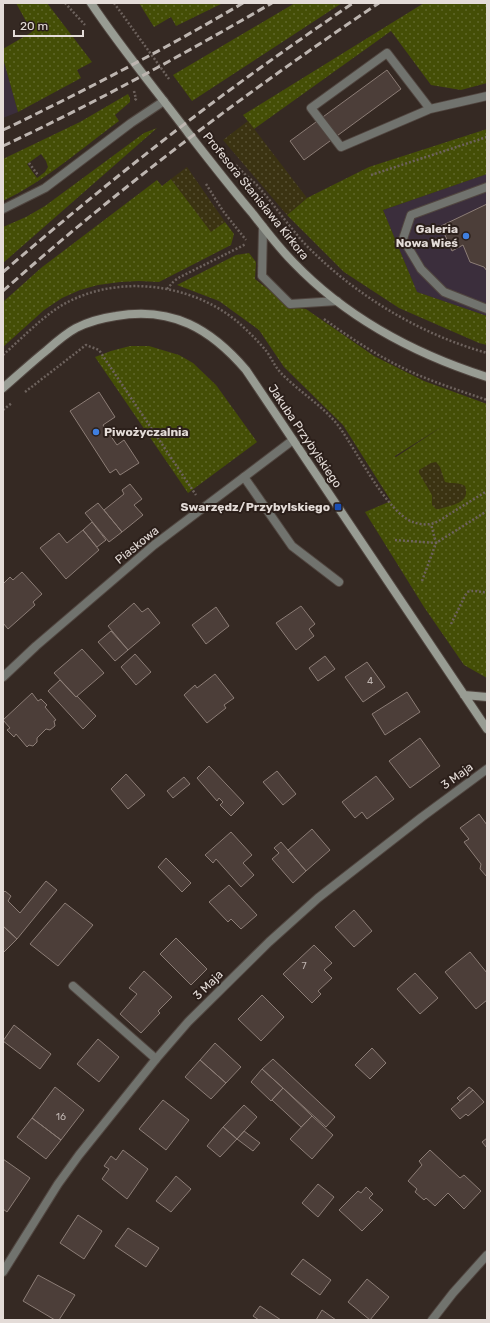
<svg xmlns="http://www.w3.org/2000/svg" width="490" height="1323" font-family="Rubik,sans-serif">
<defs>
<pattern id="green-dots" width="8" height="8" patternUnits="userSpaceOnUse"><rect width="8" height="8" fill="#444e06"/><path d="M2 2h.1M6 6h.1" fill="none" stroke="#5f672a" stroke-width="1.8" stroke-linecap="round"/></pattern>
<pattern id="sand-dots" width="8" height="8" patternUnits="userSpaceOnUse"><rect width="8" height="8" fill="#3b3312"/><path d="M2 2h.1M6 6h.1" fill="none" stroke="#575034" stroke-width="1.8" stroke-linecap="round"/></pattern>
</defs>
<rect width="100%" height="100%" fill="#352923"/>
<path fill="#3b2e3c" d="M3,58L18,112L3,118Z
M487,174V316L417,292L383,210Z"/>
<path fill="url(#green-dots)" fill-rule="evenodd" d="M16,3H47L92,62L77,70L81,78L18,112L3,58V49L32,32Z
M139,3H223L176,26L171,17L154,27Z
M295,3H342L192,101L173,75Z
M424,3H487V83L461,90L431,85L391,31L254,129L243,115Z
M128,94L130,98V102L115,115L119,121C81,149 45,181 3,201V159L80,122ZM41,154L46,161L48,167L45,172L37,178L27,164Z
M157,128L3,263V227L26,217L45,206L144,133Z
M487,129V174L383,210L417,292L487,316V345L479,343L399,308L344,272L287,215L307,198L369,167Z
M171,179L211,231L225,222L234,234L231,245L159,282L139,281L120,282L98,285L80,290L62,298L44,310L3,347V302L41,268L157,180L162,186Z
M249,253L256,262L255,279L291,307L306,309L374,356L424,381L487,404V678L464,665L424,607L365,512L391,501L343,425L284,367L259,330L219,301L177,285L236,255ZM443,426L396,457H395V456Z
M130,346H149L179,355L193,363L216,385L257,442L188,493L95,357L111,351Z"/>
<path fill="url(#sand-dots)" d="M248,121L307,198L287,215L223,140Z
M187,167L225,222L211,232L171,179Z
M436,462L440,467L445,482C452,484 459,482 465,486C471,503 452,505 439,509H436L432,505V495L419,473V470L431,463Z"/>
<path fill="#4c3e39" stroke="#8c7d76" d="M387,70L401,89L304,160L290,141Z
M487,204V271L484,267L470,262L463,245L452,251L441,226Z
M99,392L115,417L103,425L117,445L124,440L139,463L120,475L116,469L110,473L70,411Z
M130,484L142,499L134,505L143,515L122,532L104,510L124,494L122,490Z
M98,503L122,532L109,542L85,513Z
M92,522L106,540L97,547L83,530Z
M83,530L99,550L66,579L40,548L59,533L67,543Z
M22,572L42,594L33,602L35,605L8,629L3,623V584L10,577L13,580Z
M134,603L142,612L148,608L160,623L128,650L108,626Z
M301,606L315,624L309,629L314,636L296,650L276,623Z
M216,607L229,626L206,644L192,625Z
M111,631L128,650L115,661L98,642Z
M82,649L104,673L76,697L54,673Z
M135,654L151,672L136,685L121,667Z
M325,656L335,669L318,681L309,668Z
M367,662L385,687L363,702L345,677Z
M215,674L234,698L224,705L226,708L207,723L184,695L195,685L197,688Z
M60,680L76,697L77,696L96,716L83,729L48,691Z
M407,692L420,712L385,735L372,714Z
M32,693L38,701L41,699L47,705L45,707L56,720L54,721L55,726L50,730L46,729L37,738V742L33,746L29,745L27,747L16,734L14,737L7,730L10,728L3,720Z
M420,738L440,766L410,788L389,761Z
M209,766L244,803L231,816L220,805L223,802L219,798L217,801L197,778Z
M277,771L296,794L283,805L263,782Z
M126,774L145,795L128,809L111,789Z
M376,776L394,799L367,819L362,812L355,818L342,802Z
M184,777L190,784L173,798L167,791Z
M479,814L487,825V877L480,869L481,864L464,842L469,839L460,828Z
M312,829L330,850L306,871L288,850Z
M231,832L252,855L243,863L254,875L241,887L216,859L213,863L205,855Z
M281,842L306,871L293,883L272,859L279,853L274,848Z
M166,858L191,883L182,892L158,867Z
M46,881L57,890L17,939L3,926V893L5,891L11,896L8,901L20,913Z
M229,885L257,915L241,929L231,919L228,922L209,902Z
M65,903L93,925L58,966L30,944Z
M354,910L372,931L354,947L335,927Z
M3,926L17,939L3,953Z
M176,938L207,969L191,985L160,954Z
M314,945L332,963L324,970L332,978L318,991L321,994L312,1003L283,974Z
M470,952L487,973V1000L476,1009L445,972Z
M144,971L172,997L158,1011L160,1013L141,1033L120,1014L137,994L129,988Z
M415,973L438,998L420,1014L397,989Z
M262,995L284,1017L261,1041L238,1019Z
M14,1025L51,1054L40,1069L3,1041Z
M98,1039L119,1057L99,1082L77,1064Z
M215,1043L241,1067L226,1083L200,1060Z
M372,1048L386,1063L370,1079L355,1065Z
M273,1059L335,1117L326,1127L262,1069Z
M200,1060L226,1083L211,1099L185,1077Z
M262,1069L283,1088L271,1101L251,1082Z
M55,1087L84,1110L61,1140L32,1118Z
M469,1087L473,1090L460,1101L457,1098Z
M283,1088L312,1116L301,1127L272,1100Z
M473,1090L484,1102L468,1116L466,1114L460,1119L451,1109Z
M163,1100L189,1120L166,1150L139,1129Z
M244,1105L257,1117L237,1139L223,1127Z
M312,1116L333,1135L312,1159L290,1139Z
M32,1118L61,1140L46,1159L17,1137Z
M223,1127L237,1139L220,1157L207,1146Z
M244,1131L260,1143L253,1151L237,1139Z
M487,1138V1148L482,1142Z
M123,1150L148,1169L127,1199L102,1179L109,1169L104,1166L111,1156L116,1160Z
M430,1150L460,1178L464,1175L481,1191L464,1209L448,1193L435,1206L426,1198L424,1200L415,1192L417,1189L408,1181L422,1165L419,1161Z
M3,1159L30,1178L7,1212L3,1209Z
M176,1176L191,1189L171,1212L156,1201Z
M318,1184L334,1197L318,1217L302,1203Z
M366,1187L373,1194L369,1198L383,1210L362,1231L339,1210L358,1191L361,1193Z
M78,1215L102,1231L84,1259L60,1243Z
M128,1228L159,1248L146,1267L115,1246Z
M303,1259L331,1280L320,1295L291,1274Z
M38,1275L75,1295L59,1320H55L23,1301Z
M367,1279L389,1297L370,1320L348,1302Z
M260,1306L281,1320H259L253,1316Z
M322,1310L336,1320H316Z"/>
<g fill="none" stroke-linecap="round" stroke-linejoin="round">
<defs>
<path id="lane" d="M430,109L387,53L311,108L341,147L430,109L487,96
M487,187L411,215L403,239L421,269L444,292L487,309
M263,227L262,276L290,304L337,301
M244,477L292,546L339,582
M73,986L156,1059"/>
<path id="street" d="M3,209L45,188L131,123L164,101
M3,677L36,646L154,545L293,440
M3,1272L58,1184L79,1155L156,1059L188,1022L269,942L318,898L422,817L487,769
M432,1320L453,1293L487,1255"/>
<path id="secondary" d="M91,3C121,48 156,90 189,134C210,161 231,188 253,214C266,231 279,248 294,263C346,317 415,354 487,377
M3,388C18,375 32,362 47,350C56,342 65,334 76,328C88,322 102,318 116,316C172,306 211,329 246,370L487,729
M464,695L487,697"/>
</defs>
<use href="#lane" stroke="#514640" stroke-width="10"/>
<use href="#street" stroke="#514640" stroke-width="10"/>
<use href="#secondary" stroke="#514640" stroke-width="10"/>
<path stroke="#6d625d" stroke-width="2.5" stroke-dasharray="2 2" stroke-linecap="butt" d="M65,3L85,25
M114,3L169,79
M134,91L136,99L134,101
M29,163L38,175
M236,165C242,172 249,178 256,184C273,203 287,224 304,243C353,294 419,334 487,353
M371,175L487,137
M206,184L223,211L246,240
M167,289L174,281L180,277L246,244
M324,319C346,335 369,350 393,363C423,379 455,389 487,400
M3,355C21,339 39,320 59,307C114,273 191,282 239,323C249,332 259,342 267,352C272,359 275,367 281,373C299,392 324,406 340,428C356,450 388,514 413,522C418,524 425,525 431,524C439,522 446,516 453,512C464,505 476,498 487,491
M25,392L86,345L99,350L196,495
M3,410L12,403
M395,540L436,543L487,511
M422,581L436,543L431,524
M451,624L467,592C477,589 479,593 487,592"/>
<use href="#lane" stroke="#71736e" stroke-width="8"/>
<use href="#street" stroke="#71736e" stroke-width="8"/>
<use href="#secondary" stroke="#989c93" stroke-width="8"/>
<path stroke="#bdb5b0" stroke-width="3" stroke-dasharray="8 4" stroke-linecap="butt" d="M3,130C84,91 165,49 243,3
M3,146C95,103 184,54 272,3
M3,272C68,216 134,162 203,110C252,73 302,38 353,3
M3,291C121,186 248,91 379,3"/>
</g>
<g fill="#3f7fe0" stroke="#2b1f1a" stroke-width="1.5">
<circle cx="466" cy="236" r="4"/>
<circle cx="96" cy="432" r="4"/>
</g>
<rect fill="#1a4fb4" stroke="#2b1f1a" stroke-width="1.5" x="334" y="503" width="8" height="8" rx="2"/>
<g text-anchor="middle" stroke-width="4" stroke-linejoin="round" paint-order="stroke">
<g font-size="10" fill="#beb4b0">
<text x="370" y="684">4</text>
<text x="304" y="969">7</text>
<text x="61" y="1120">16</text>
</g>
<g font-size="12" fill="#e4dcd8" stroke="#2b1f1a">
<text transform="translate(256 196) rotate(51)" y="4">Profesora Stanisława Kirkora</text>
<text transform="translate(305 436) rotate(56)" y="4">Jakuba Przybylskiego</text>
<text transform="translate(137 545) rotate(-39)" y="4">Piaskowa</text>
<text transform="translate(457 776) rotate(-36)" y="4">3 Maja</text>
<text transform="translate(208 985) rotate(-45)" y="4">3 Maja</text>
</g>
<g font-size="12" font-weight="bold" fill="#e4dcd8" stroke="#2b1f1a" text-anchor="end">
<text x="458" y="233">Galeria<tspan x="458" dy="14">Nowa Wieś</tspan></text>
<text x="104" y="436" text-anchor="start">Piwożyczalnia</text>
<text x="330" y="511">Swarzędz/Przybylskiego</text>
</g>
</g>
<rect width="490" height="1323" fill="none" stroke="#e4dcd8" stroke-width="8"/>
<path d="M14 30v6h69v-6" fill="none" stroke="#e4dcd8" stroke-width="2"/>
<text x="20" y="30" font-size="12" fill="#e4dcd8" stroke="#2b1f1a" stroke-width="3" paint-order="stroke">20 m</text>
</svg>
